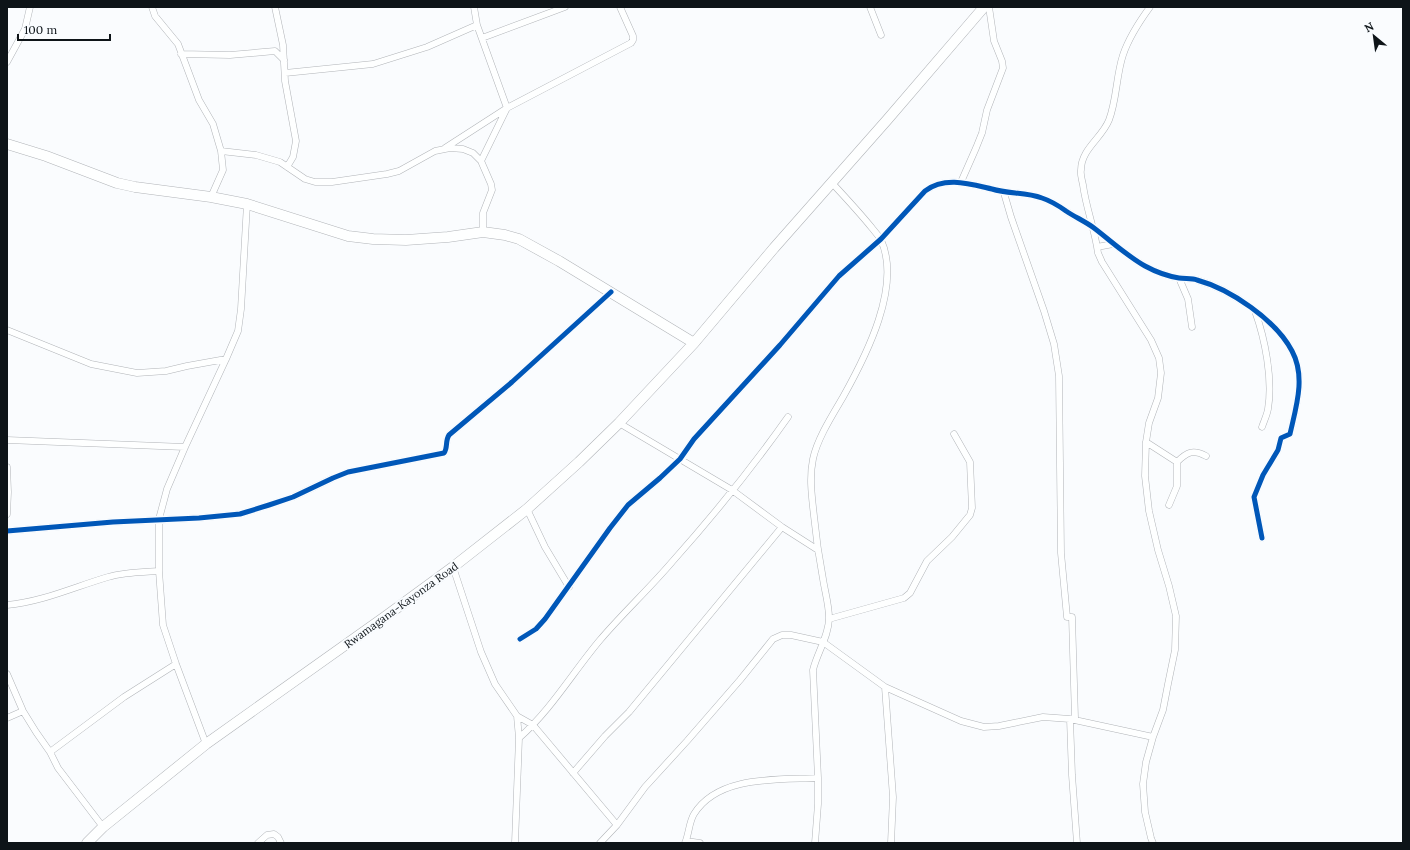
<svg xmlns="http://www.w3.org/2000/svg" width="1410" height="850" font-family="Lora,serif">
<rect width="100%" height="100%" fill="#fafcfe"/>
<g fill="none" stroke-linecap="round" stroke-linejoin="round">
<defs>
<path id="minor" d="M152,7L155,16L178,44L199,100L213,124L221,151L223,170L211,197
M275,7L283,45L285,81L296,141L293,157L287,167
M870,7L881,35
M1150,7C1139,22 1129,37 1123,55C1116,76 1117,99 1109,120C1102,138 1081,149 1081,170C1080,174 1082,180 1083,185C1086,208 1095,230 1098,253L1102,262L1151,340L1159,358L1161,373L1158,398L1149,423L1146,442L1145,476L1149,511L1158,550L1169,586L1176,616L1175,650L1168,684L1163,710L1153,737L1146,762L1143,784L1145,812L1151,838L1153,843
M482,38L565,7
M181,54L230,55L275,51L284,60
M7,62L25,29L30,7
M285,73L373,64L427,47L477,25
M445,148L507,108L477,25L474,7
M221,151L256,155L280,162L305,179L315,182H332L387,174L399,171L435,151L450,148L463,149L473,153L481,161L491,184L492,190L483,213V232
M481,161L507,108L631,43L633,40V36L620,7
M961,182L976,148L982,133L987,110L1003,68L1002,61L994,41L989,7
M1004,193L1011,217L1044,311L1054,344L1059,376L1061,553L1067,617H1072L1075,718L1070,719L1072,775L1077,843
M1097,247L1113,244
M1179,278L1188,299L1192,327
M1255,311C1265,339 1273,379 1268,409C1267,415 1264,421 1262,427
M7,330L91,364L137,373L166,371L187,366L226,359
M619,423L732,490L782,527L818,550
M7,440L185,447
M1146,442L1177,462
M7,467L8,492L7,514
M1169,505L1177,486V462C1187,452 1193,449 1206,456
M527,509L545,547L569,587
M7,531L113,522L199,518L240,514L269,505L293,497L333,478L348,472L444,453C448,448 445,441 449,435L512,382L611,292
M453,567L481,652L495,684L517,716L519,738L515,843
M7,605C42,602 74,587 108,577C124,572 142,572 159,571
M829,619L904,598L910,593L927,561L952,537L970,515L972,508L970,462L954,434
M520,639L536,629L545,619L610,528L628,505L660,478L680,459L694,439L780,345L839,276L881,239L925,191C945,176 970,184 992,189C1008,194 1026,192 1042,198C1051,201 1059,206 1066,211C1075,217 1086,222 1094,228C1111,241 1127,256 1145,266C1156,272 1167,276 1179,278C1185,279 1192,278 1197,280C1230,289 1276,320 1292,351C1306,377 1296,407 1290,434L1281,438L1278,450L1263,475L1254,497L1262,538
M7,674L23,711L36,732L50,752L58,768L103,827
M885,687L893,797L891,843
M517,716L533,725L617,825
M7,718L23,711
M519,738C551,710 573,672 600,640C623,613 649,589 672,562C713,516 752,468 788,417
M206,744L176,664L163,625L159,571V519L167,489L185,447L226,359L238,331L241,309L247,204
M50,752L124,697L176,664
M573,773L605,736L629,712L782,527
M686,841L700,843
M258,843L267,835L274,834L278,837L281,843
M600,843L617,825L645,787L687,741L740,680L773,639L782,635H791L823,642L885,687L961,721L984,727L999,726L1043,717L1070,719L1153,737
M685,843C689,834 689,822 694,814C718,775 778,780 818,778
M815,843L818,804V778L813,670C817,653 829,636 829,618C829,605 825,592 823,579C819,558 816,537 814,516C812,498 809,478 813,459C817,439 833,414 843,397C866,356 902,286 881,240C879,236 875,232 872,228C859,212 846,198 832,183"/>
<path id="trunk" d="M7,144L46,156L117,183L135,187L211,197L247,204L348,236L373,239L406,240L448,237L483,232L505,235L519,239L559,261L694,343
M87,843L103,827L206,744L386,616L453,567L527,509L579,462L619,423L694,343L774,248L887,120L984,7"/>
</defs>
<use href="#minor" stroke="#b1b4b8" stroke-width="7"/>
<use href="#trunk" stroke="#b1b4b8" stroke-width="11"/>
<use href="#minor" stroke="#feffff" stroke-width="6"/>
<use href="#trunk" stroke="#feffff" stroke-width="10"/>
<defs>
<path id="cycleway" d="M7,531L113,522L199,518L240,514L269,505L293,497L333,478L348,472L444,453C448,448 445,441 449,435L512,382L611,292
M520,639L536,629L545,619L610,528L628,505L660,478L680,459L694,439L780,345L839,276L881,239L925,191C945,176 970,184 992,189C1008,194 1026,192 1042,198C1051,201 1059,206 1066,211C1075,217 1086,222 1094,228C1111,241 1127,256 1145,266C1156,272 1167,276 1179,278C1185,279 1192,278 1197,280C1230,289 1276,320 1292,351C1306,377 1296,407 1290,434L1281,438L1278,450L1263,475L1254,497L1262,538"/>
</defs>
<use href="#cycleway" stroke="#f9fcff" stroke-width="8"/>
<use href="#cycleway" stroke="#0057b8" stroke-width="5"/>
</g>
<g text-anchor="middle" stroke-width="4" stroke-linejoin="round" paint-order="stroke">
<g font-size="11" fill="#0e1418" stroke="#f9fcff">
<text transform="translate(401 605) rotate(-36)" y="4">Rwamagana-Kayonza Road</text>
</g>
</g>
<rect width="1410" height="850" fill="none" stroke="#0e1418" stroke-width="16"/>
<g transform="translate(1374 36) rotate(331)" stroke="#f9fcff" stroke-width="3" paint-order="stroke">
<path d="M0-3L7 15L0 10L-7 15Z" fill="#0e1418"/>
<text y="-6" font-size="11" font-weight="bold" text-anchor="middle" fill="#0e1418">N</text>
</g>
<path d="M18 34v6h92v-6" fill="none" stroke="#0e1418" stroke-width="2"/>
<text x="24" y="34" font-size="12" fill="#0e1418" stroke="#f9fcff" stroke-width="3" paint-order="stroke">100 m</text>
</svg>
